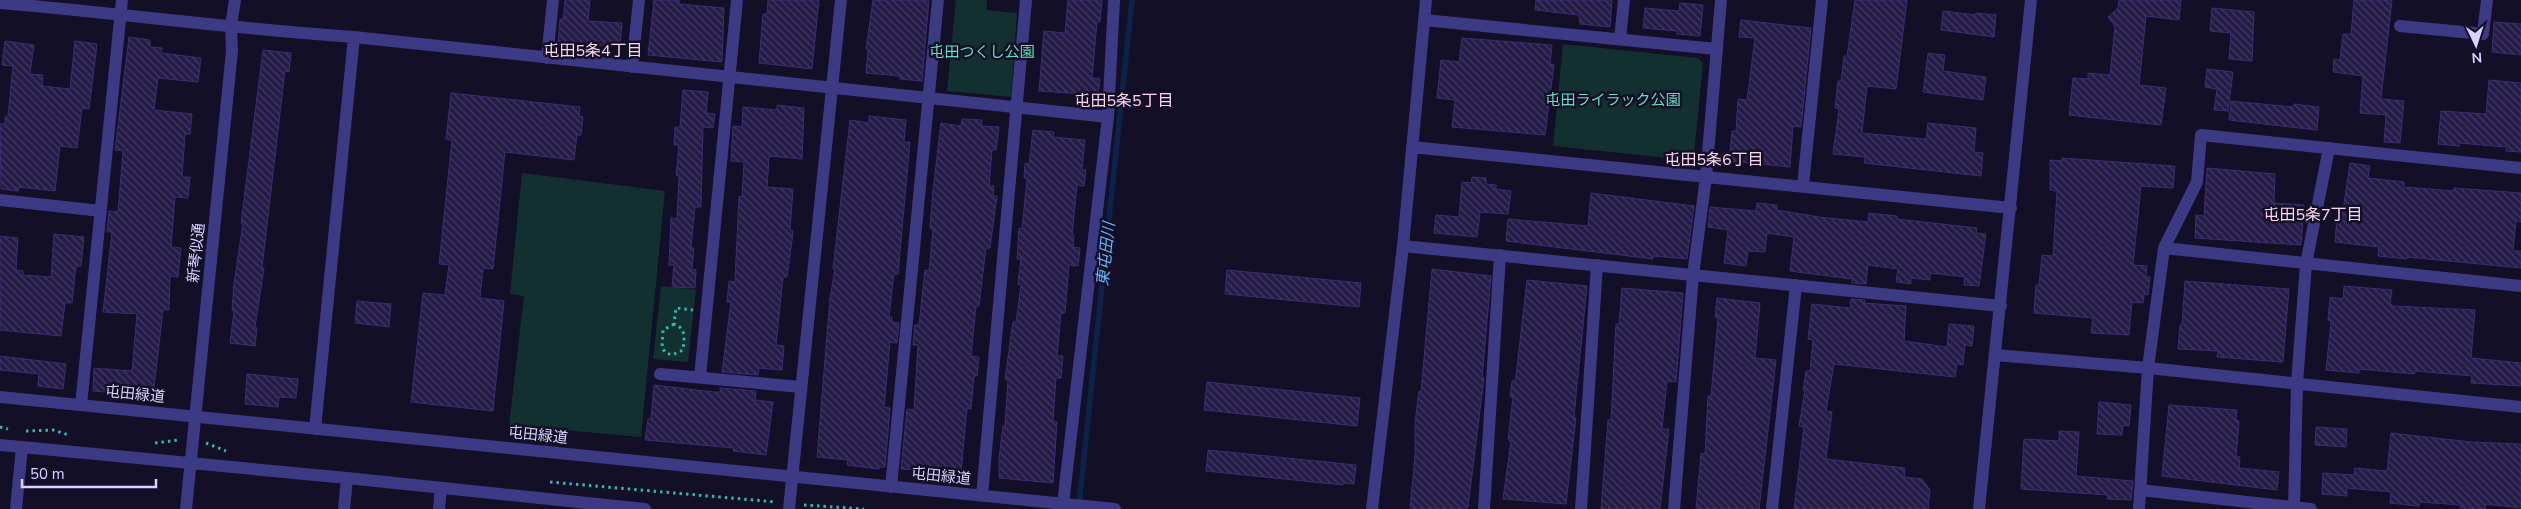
<svg xmlns="http://www.w3.org/2000/svg" width="2521" height="509" font-family="'Nunito Sans','Noto Sans JP',sans-serif">
<defs>
<pattern id="building-back-hatch" width="6" height="6" patternUnits="userSpaceOnUse" patternTransform="scale(1.25)"><rect width="6" height="6" fill="#241b47"/><path d="M-1 5l2 2M0 0l6 6M5-1l2 2" fill="none" stroke="#433b63"/></pattern>
</defs>
<rect width="100%" height="100%" fill="#130f26"/>
<path fill="#12302f" d="M956,0H987L986,10L1017,13L1011,97L947,91Z
M1563,44L1698,58L1703,63L1694,155L1687,160L1553,146Z
M522,173L665,191L641,437L509,425L524,296L510,294Z
M661,286L696,290L688,362L653,359Z"/>
<g fill="none" stroke-linecap="round" stroke-linejoin="round">
<path stroke="#0c2248" stroke-width="5.5" d="M1079,505L1132,0"/>
</g>
<path fill="url(#building-back-hatch)" stroke="#3b2d73" d="M565,0H590L588,21L622,23L620,47L558,43L560,19L563,20Z
M654,0H679V4L724,8L722,62L648,55Z
M768,0H819L812,69L759,63L763,14H767Z
M873,0H929L922,81L900,79V76L866,73L868,49H866Z
M1068,0H1102L1100,22H1097L1092,78L1100,79L1098,95L1039,91L1044,31L1065,33Z
M1536,0H1612L1610,27L1580,24L1579,15L1535,10Z
M1855,0H1907L1896,89L1867,86L1862,133L1926,139L1928,123L1976,128L1974,152L1983,153L1981,176L1864,163L1865,157L1833,154L1839,109L1835,108L1838,81H1841L1844,56H1847Z
M2119,0H2181L2179,20L2146,16L2139,85L2166,88L2161,125L2069,115L2073,78L2088,79V73L2110,75L2115,26L2108,17L2118,8Z
M2354,0H2392L2381,99L2404,101L2400,143L2384,142L2386,115L2360,113L2363,76L2333,72L2334,59L2340,60L2343,34H2351Z
M1680,3L1703,5L1700,36L1677,34V31L1643,28L1645,8L1679,11Z
M2212,8L2254,12L2252,61L2229,59L2231,33L2210,31Z
M1943,11L1976,15V13L1996,15L1994,37L1941,30Z
M1741,20L1811,28L1801,127L1793,126L1790,167L1729,161L1732,131H1736L1738,99L1747,100L1755,38L1739,37Z
M2494,22L2521,24V55L2492,52Z
M129,37L150,40V47L162,48L161,53L201,58L198,82L158,78L154,110L192,114L190,134H185L182,177H190L188,198L175,197L171,247L181,248L178,277L170,276L169,310H163L153,396L93,391L94,368L132,371L137,314L103,312L112,232H107L109,211L118,212L123,151L115,150Z
M1462,38L1552,45L1550,64L1554,65L1545,135L1452,127L1455,100L1437,98L1441,60L1459,62Z
M5,41L34,45L30,74L43,75L42,86L70,89L75,41L97,44L89,109L82,108L77,148L60,146L55,191L19,187L18,191L1,189L0,124H5V117H8L13,66L2,65Z
M263,50L291,53L289,72L285,71L262,268H264L255,327L257,328L255,346L230,343L234,311L232,310L234,283L243,223H241Z
M1928,53L1945,55L1943,71L1986,77L1983,100L1923,92Z
M2207,69L2233,72L2228,111L2214,110L2217,89L2205,87Z
M2489,80L2521,83V152L2506,151V147L2459,143V146L2438,144L2441,111L2486,114Z
M683,90L708,92L706,113L715,114L713,128L703,127L701,207H695L691,248H694L692,269L696,270L695,288L672,287L674,265H669L671,218L677,219L679,176L676,175L679,145H674L675,127H680Z
M451,93L580,107L579,116L583,117L581,135H577L574,160L505,152L493,269L483,268L480,298L504,301L493,411L411,402L423,293L445,295L449,265L439,264L452,140L446,139Z
M2231,101L2293,107L2294,104L2319,107L2317,130L2229,120Z
M777,105L804,108L802,159L769,156L767,187L793,189L790,230L793,231L791,249L787,277H783L776,345L784,346L782,370L759,368L758,375L722,372L731,302H727L729,281L735,282L739,196L742,197L744,162L731,161L733,126L742,127L743,107L777,110Z
M869,116L906,120L904,142H910L898,274H894L889,317H892V322L899,323L897,343L890,342L884,407L890,408L885,467H879V469L847,465L848,460L817,457L830,298L835,269H833L850,120L869,123Z
M962,119L982,120L981,126L999,127L996,150H992L989,186H994L993,196H997L990,248H986L979,306H976L971,356L979,357L977,376H974L971,409L967,408L961,473L901,469L907,409L914,410L918,345H913L915,325H919L925,270L929,271L933,229L930,228L933,190L941,123L961,126Z
M1033,130L1054,132L1053,137L1085,140L1082,170H1086L1084,186L1077,185L1072,235H1074L1073,247L1080,248L1078,266L1069,265L1065,313H1061L1057,356H1063L1061,378H1056L1053,421L1057,422L1053,483L999,478V458L1003,426H1005L1008,380L1005,379L1013,322H1016L1021,285L1018,284L1021,259H1017L1019,228L1022,229L1027,178H1024L1025,163L1029,164Z
M2062,158L2175,166L2173,188L2141,186L2133,265L2147,266L2146,277H2150L2148,295L2144,294L2143,303L2132,302L2129,335L2091,333L2093,318L2034,313L2036,285H2039L2042,255L2053,256L2057,191L2050,190V160L2062,161Z
M2350,163L2370,166L2368,178L2404,182V187L2454,191V188L2521,193V222L2516,221L2513,251H2521V268L2407,257V259L2378,256L2379,247L2335,242L2337,217H2342Z
M2207,168L2275,174L2274,203L2304,205L2301,245L2195,238L2196,215L2204,216Z
M1472,177L1486,178V184L1496,185V189L1511,191L1508,214L1480,212L1477,237L1434,233L1436,215L1459,217L1462,182L1471,183Z
M1591,193L1694,206L1687,259L1653,256V259L1506,241L1508,219L1588,226Z
M1757,203L1777,205V210L1819,217L1868,222L1869,213L1897,216V219L1977,228L1976,233L1986,234L1979,286L1964,285L1965,277L1930,273V280L1911,278V284L1896,282L1898,269L1868,265L1866,284L1852,283V279L1790,271L1794,237L1767,233L1765,252L1748,251L1746,266L1724,263L1728,230L1708,227L1710,207L1756,211Z
M54,234L84,237L81,266H76L72,303H65L61,336L0,330V236L18,238L16,270L23,271V275L51,277Z
M1432,269L1491,276L1482,378H1484L1468,507L1465,509H1410L1415,455V422L1419,391L1421,392Z
M1227,270L1361,283L1359,307L1225,294Z
M1527,280L1587,286L1577,385L1574,418H1576L1566,504L1503,499L1511,441L1508,440L1513,397H1510L1512,381H1515L1516,376Z
M2185,281L2289,289L2283,362L2217,357L2218,351L2178,349L2180,325H2182Z
M2344,286L2392,290L2390,304L2394,306L2475,310L2471,358L2521,363V386L2471,383L2472,376L2415,371V374L2359,369V373L2326,370L2331,321L2328,320L2330,297L2343,299Z
M1622,288L1683,293L1676,382L1667,381L1662,429H1669L1660,509H1601L1608,420H1611L1616,324H1619Z
M1717,298L1760,303L1755,358L1776,360L1759,509H1696L1701,453L1705,454L1708,396H1711L1718,318L1715,317Z
M1851,299L1865,300L1864,303L1906,306L1904,341L1947,347L1949,324L1974,326L1972,346L1965,345L1963,365L1957,364L1955,377L1834,364L1826,411L1832,412L1826,459L1905,468L1904,477L1922,479L1930,490L1928,509H1794L1804,427L1799,426L1805,390H1803L1806,371H1810L1813,340L1808,339L1812,304L1850,308Z
M357,301L391,304L389,327L355,323Z
M0,356L66,364L63,389L38,386L39,374L0,370Z
M247,374L298,379L296,398L279,397L278,407L245,404Z
M1207,382L1360,398L1357,426L1204,410Z
M654,385L714,392H720V388L756,391L755,400L773,402L766,455L733,451L734,448L645,440L648,419H651Z
M2099,402L2131,405L2129,426L2123,425L2122,435L2097,434Z
M2169,405L2237,410L2236,420L2239,421L2236,456L2240,457L2239,468L2279,472L2277,490L2162,476Z
M2316,427L2347,429L2346,447L2315,445Z
M2059,431L2079,432L2076,476L2133,481L2131,500L2107,499L2108,495L2021,489L2024,439L2059,441Z
M2391,433L2471,442L2521,444V508L2486,504L2485,509H2469L2460,508V505L2420,502L2419,506L2390,503L2391,492L2347,488V496L2322,494L2323,473L2354,475L2355,468L2387,471Z
M1208,450L1356,465L1354,484L1343,483V485L1206,471Z"/>
<g fill="none" stroke-linecap="round" stroke-linejoin="round">
<path stroke="#2fb8b0" stroke-width="3" stroke-dasharray="2.5 4" stroke-linecap="butt" d="M674,324L663,330L662,348L666,353L672,355L683,350C684,338 687,329 674,324L676,308L693,310
M0,427L8,429
M26,431L53,430L69,435
M155,443L179,440
M206,443L226,451
M550,482L776,502
M804,505L864,509"/>
<path stroke="#3d3a85" stroke-width="12" d="M0,3C118,13 235,29 354,37L1108,117
M1424,20L1716,49
M2400,26L2483,34L2487,0
M1620,39L1624,0
M547,58L553,0
M632,67L639,0
M1412,147L2011,208
M1803,185L1822,0
M0,200L101,211
M1403,246L2001,306
M2164,248L2521,286
M1995,355L2148,368L2521,407
M660,374L801,387
M700,377L737,0
M0,397L1115,509
M81,405L122,0
M315,429L354,37
M0,445L347,478L344,509
M347,478L645,509
M891,487L938,0
M2140,490L2311,509
M982,496L1026,0
M1063,504L1108,117L1114,0
M16,509L22,447
M186,509L232,51L231,26L235,0
M439,509L441,488
M789,509L841,0
M1372,509L1403,246L1426,0
M1484,509L1500,255
M1581,509L1597,265
M1674,509L1693,275L1706,177L1721,0
M1772,509L1796,285
M1979,509L2031,0
M2139,509L2148,368L2164,248L2197,182L2201,135L2521,168
M2294,509L2297,383L2306,264L2329,148"/>
</g>
<g text-anchor="middle" stroke-width="5" stroke-linejoin="round" paint-order="stroke">
<g font-size="15" fill="#5fe0c0" stroke="#130f26">
<text x="982" y="57">屯田つくし公園</text>
<text x="1613" y="105">屯田ライラック公園</text>
</g>
<g font-size="15" fill="#d9d4ff" stroke="#130f26">
<text transform="translate(196 253) rotate(-84)" y="5">新琴似通</text>
<text transform="translate(135 394) rotate(6)" y="5">屯田緑道</text>
<text transform="translate(538 435) rotate(6)" y="5">屯田緑道</text>
<text transform="translate(941 476) rotate(6)" y="5">屯田緑道</text>
</g>
<g font-size="16" fill="#ffd6f0" stroke="#130f26">
<text x="593" y="56">屯田5条4丁目</text>
<text x="1124" y="106">屯田5条5丁目</text>
<text x="1714" y="165">屯田5条6丁目</text>
<text x="2313" y="220">屯田5条7丁目</text>
</g>
<g font-size="16" font-style="italic" fill="#62b6ff" stroke="#130f26">
<text transform="translate(1105 254) rotate(-84)" y="6">東屯田川</text>
</g>
</g>
<g transform="translate(2476 45) rotate(176)" stroke="#130f26" stroke-width="4" paint-order="stroke">
<path d="M0-4L9 19L0 12L-9 19Z" fill="#d9d4ff"/>
<text y="-8" font-size="14" font-weight="bold" text-anchor="middle" fill="#d9d4ff">N</text>
</g>
<path d="M22 479v8h134v-8" fill="none" stroke="#d9d4ff" stroke-width="2.5"/>
<text x="30" y="479" font-size="15" fill="#d9d4ff" stroke="#130f26" stroke-width="4" paint-order="stroke">50 m</text>
</svg>
